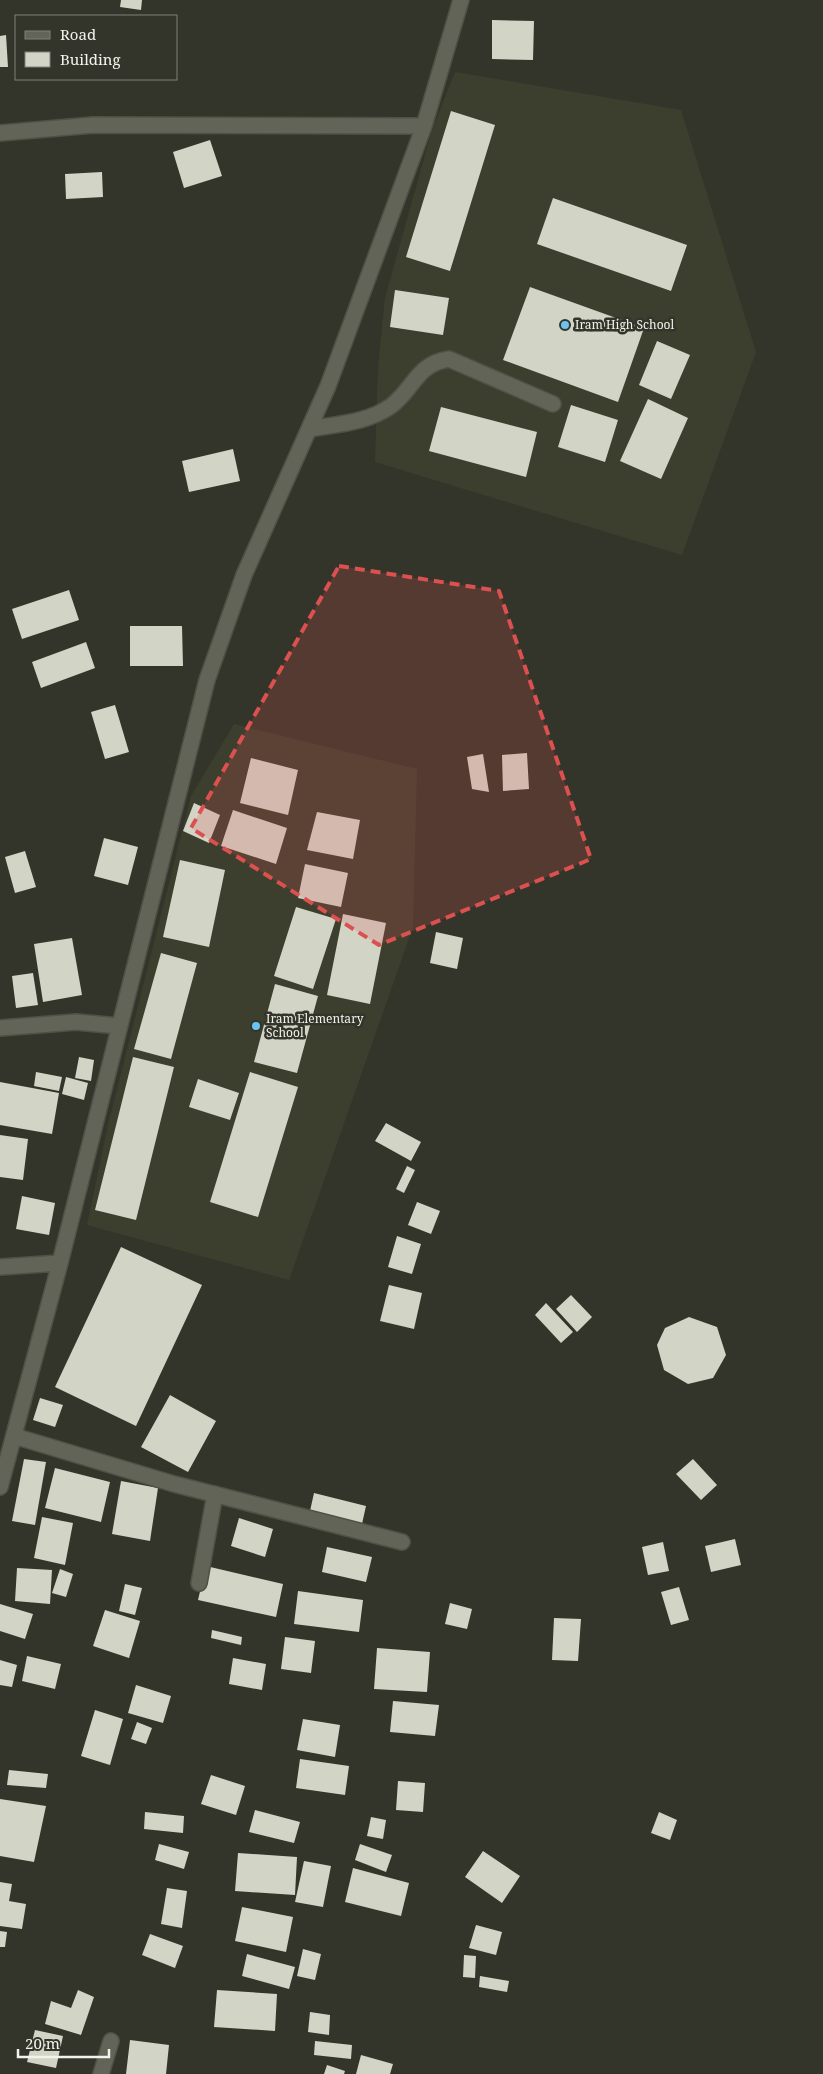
<svg xmlns="http://www.w3.org/2000/svg" width="823" height="2074" font-family="'Noto Serif',serif">
<rect width="100%" height="100%" fill="#33352a"/>
<path fill="#3d3f2e" d="M455,72L681,110L756,352L682,555L375,462L378,368L385,298L432,130Z
M234,724L417,769L413,927L289,1280L87,1225L108,1125L191,796Z"/>
<path fill="#d2d4c6" d="M121,0H142L141,10L120,7Z
M492,20L534,21L533,60L492,59Z
M6,35L8,67H0V36Z
M451,111L495,125L450,271L406,257Z
M210,140L222,176L184,188L173,152Z
M102,172L103,197L66,199L65,174Z
M553,198L687,245L671,291L537,244Z
M530,287L644,328L618,402L503,360Z
M395,290L449,298L443,335L390,327Z
M657,341L690,355L671,399L639,385Z
M648,399L688,418L661,479L620,461Z
M571,405L618,420L605,462L558,447Z
M441,407L537,432L526,477L429,451Z
M233,449L240,481L189,492L182,461Z
M69,590L79,620L22,639L12,609Z
M130,626H182L183,666H130Z
M86,642L95,668L41,688L32,662Z
M115,705L129,752L105,759L91,712Z
M527,753L529,789L503,791L502,755Z
M483,754L489,792L472,789L467,757Z
M251,758L298,770L288,815L240,803Z
M194,803L220,815L209,843L183,831Z
M233,810L287,828L276,864L221,846Z
M317,812L360,820L353,859L307,850Z
M104,838L138,847L128,885L94,876Z
M25,851L36,887L15,893L5,857Z
M180,860L225,870L209,947L163,937Z
M305,864L348,873L341,907L298,898Z
M296,907L336,919L313,989L274,976Z
M343,914L386,923L370,1004L327,995Z
M436,932L463,938L457,969L430,963Z
M72,938L82,995L43,1002L34,944Z
M161,953L197,963L171,1059L134,1049Z
M33,973L38,1005L16,1008L12,976Z
M275,984L318,996L297,1073L254,1062Z
M79,1057L94,1060L91,1081L75,1078Z
M133,1057L174,1067L136,1220L95,1210Z
M36,1072L62,1077L59,1091L34,1086Z
M250,1072L298,1087L258,1217L210,1202Z
M66,1077L88,1083L84,1100L62,1094Z
M198,1079L239,1093L230,1120L189,1107Z
M0,1082L59,1093L52,1134L0,1125Z
M386,1123L421,1142L411,1161L375,1141Z
M0,1135L28,1139L23,1180L0,1177Z
M407,1166L415,1170L404,1193L396,1189Z
M22,1196L55,1203L49,1235L16,1229Z
M417,1202L440,1211L431,1234L408,1225Z
M397,1236L421,1244L412,1274L388,1267Z
M121,1247L202,1285L136,1426L55,1387Z
M389,1285L422,1293L414,1329L380,1321Z
M571,1295L592,1317L577,1332L556,1309Z
M546,1303L573,1332L561,1343L535,1315Z
M689,1317L717,1327L726,1355L713,1378L688,1384L664,1370L657,1345L665,1328Z
M170,1395L216,1421L188,1472L141,1447Z
M40,1398L63,1405L55,1427L33,1420Z
M24,1459L46,1462L35,1525L12,1521Z
M693,1459L717,1485L701,1500L676,1474Z
M55,1468L110,1482L101,1522L45,1508Z
M121,1481L158,1488L150,1541L112,1534Z
M314,1493L366,1506L362,1524L310,1511Z
M42,1517L73,1523L65,1565L34,1558Z
M239,1518L273,1529L265,1557L231,1546Z
M735,1539L741,1565L711,1572L705,1546Z
M663,1542L669,1571L648,1575L642,1547Z
M327,1547L372,1557L366,1582L322,1572Z
M206,1566L283,1584L276,1617L198,1600Z
M17,1568L52,1570L50,1604L15,1601Z
M60,1569L73,1574L66,1597L52,1593Z
M125,1584L142,1588L135,1615L119,1611Z
M679,1587L689,1620L671,1625L661,1592Z
M298,1591L363,1600L359,1632L294,1624Z
M450,1603L472,1609L467,1629L445,1624Z
M0,1604L33,1614L25,1639L0,1631Z
M105,1610L140,1621L129,1658L93,1646Z
M554,1618L581,1619L578,1661L552,1660Z
M212,1630L242,1637L241,1645L211,1638Z
M285,1637L315,1641L311,1673L281,1669Z
M377,1648L430,1652L427,1692L374,1689Z
M27,1656L61,1664L55,1689L22,1681Z
M233,1658L266,1664L262,1690L229,1684Z
M0,1660L17,1665L12,1687L0,1685Z
M136,1685L171,1696L163,1723L128,1713Z
M393,1701L439,1705L435,1736L390,1732Z
M95,1710L123,1719L110,1765L81,1756Z
M303,1719L340,1725L335,1757L297,1750Z
M137,1722L152,1728L146,1744L131,1739Z
M300,1759L349,1766L345,1795L296,1788Z
M9,1770L48,1774L46,1788L7,1785Z
M211,1775L245,1786L236,1815L201,1804Z
M398,1781L425,1783L423,1812L396,1810Z
M0,1799L46,1806L34,1862L0,1856Z
M255,1810L300,1822L294,1843L249,1832Z
M145,1812L184,1816L183,1833L144,1829Z
M659,1812L677,1820L670,1840L651,1833Z
M371,1817L386,1820L383,1839L367,1836Z
M159,1844L189,1852L184,1869L155,1860Z
M360,1844L392,1855L386,1872L355,1860Z
M483,1851L520,1876L502,1903L465,1877Z
M238,1853L297,1857L295,1895L235,1891Z
M304,1861L331,1866L323,1907L295,1902Z
M353,1868L409,1883L401,1916L345,1902Z
M0,1882L12,1884L9,1901L26,1904L22,1929L0,1926Z
M167,1888L187,1891L182,1928L161,1924Z
M242,1907L293,1917L286,1952L235,1941Z
M476,1925L502,1932L496,1955L469,1948Z
M0,1931L7,1932L5,1947H0Z
M150,1934L183,1946L175,1968L142,1955Z
M303,1949L321,1954L315,1980L297,1976Z
M247,1954L295,1967L289,1989L242,1976Z
M464,1955L476,1956L475,1978L463,1977Z
M480,1976L509,1981L507,1992L479,1987Z
M78,1990L94,1997L81,2035L45,2024L51,2001L71,2008Z
M217,1990L277,1994L275,2031L214,2027Z
M310,2012L330,2015L329,2035L308,2032Z
M35,2030L63,2036L56,2068L27,2062Z
M130,2040L169,2045L166,2074H126Z
M315,2041L352,2045L351,2059L314,2055Z
M361,2055L393,2064L390,2074H356Z
M327,2065L345,2071L344,2074H324Z"/>
<g fill="none" stroke-linecap="round" stroke-linejoin="round">
<defs>
<path id="minor" d="M0,133L93,125L424,126
M309,429C337,424 367,423 391,406C414,389 416,364 449,359L553,404
M0,1028L76,1022L119,1026
M0,1267L60,1263
M14,1436L174,1484L402,1542
M0,1487L60,1263L207,680L244,575L328,386L424,126L461,0
M199,1583L215,1494
M101,2074L111,2041"/>
</defs>
<use href="#minor" stroke="#4f5046" stroke-width="18"/>
<use href="#minor" stroke="#626458" stroke-width="15"/>
</g>
<path fill="#dc514f" fill-opacity="0.2" stroke="#dc514f" stroke-width="4" stroke-dasharray="10 6" stroke-linejoin="round" d="M339,566L499,591L591,859L379,945L191,828Z"/>
<g fill="#6ac3f1" stroke="#33352a" stroke-width="2">
<circle cx="565" cy="325" r="5"/>
<circle cx="256" cy="1026" r="5"/>
</g>
<g text-anchor="middle" stroke-width="5" stroke-linejoin="round" paint-order="stroke">
<g font-size="12" fill="#f2f3ec" stroke="#33352a" text-anchor="start">
<text x="575" y="329">Iram High School</text>
<text x="266" y="1023">Iram Elementary<tspan x="266" dy="14">School</tspan></text>
</g>
</g>
<rect x="15" y="15" width="162" height="65" fill="#33352a" stroke="#7f8178"/>
<rect x="25" y="31" width="25" height="8" fill="#626458" stroke="#7f8178"/>
<text x="60" y="40" font-size="15" fill="#f2f3ec">Road</text>
<rect x="25" y="52" width="25" height="15" fill="#d2d4c6" stroke="#7f8178"/>
<text x="60" y="65" font-size="15" fill="#f2f3ec">Building</text>
<path d="M18 2049v8h91v-8" fill="none" stroke="#f2f3ec" stroke-width="2.5"/>
<text x="25" y="2049" font-size="15" fill="#f2f3ec" stroke="#33352a" stroke-width="4" paint-order="stroke">20 m</text>
</svg>
